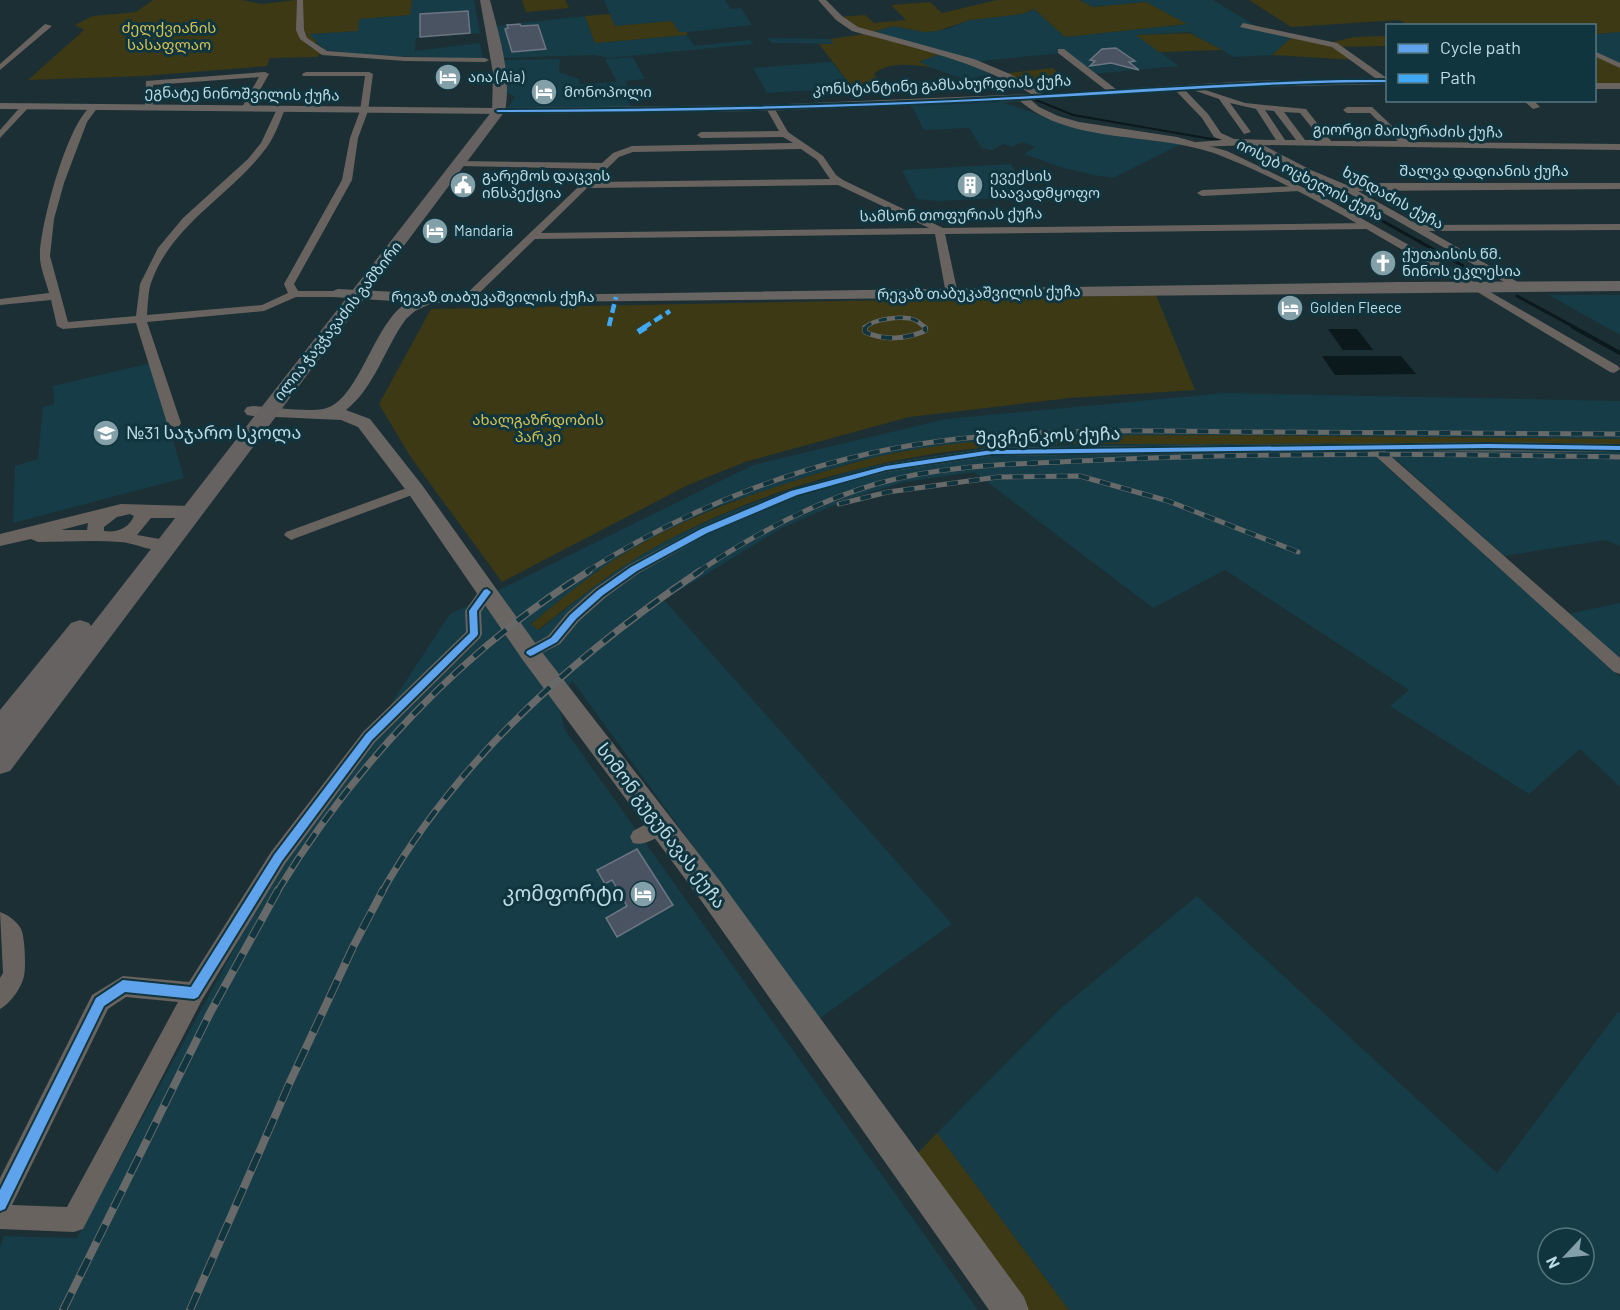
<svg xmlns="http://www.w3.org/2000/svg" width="1620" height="1310" font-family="Barlow,'Noto Sans Georgian',sans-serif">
<rect width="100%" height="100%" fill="#1c2f34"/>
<!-- built -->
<path fill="#153c47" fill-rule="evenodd" d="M412,0h62l6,33 -64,5 -1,13 65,-8 3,16 -114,-4 -44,-5 -17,-16 50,-3v-12l51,-4z
M604,0h121l6,9 10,-1 11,17 -73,8 -7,-12 -57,5z
M1079,0h134l46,28 34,8 -21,19 -38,2 -45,-25 -52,3 42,31 -88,8 -28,-21 -92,9 26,10 -31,8 -48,-17 20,-9 -73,-20 28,-8 31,6 24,-3 22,-9 52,-6 12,-5 31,28 121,-13 -40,-22 -53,5z
M585,16l10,27 92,-8 7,11 56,-6 4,4 -146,14 -13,-3 -93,3 -7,-32z
M1620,32v34l-25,-11v-21z
M767,38l63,1 4,5 -62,-1z
M633,57l12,22 -19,2 4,27h-122l7,-11 -11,-6 -3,-31 59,-1 -1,13 20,7v5l38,-2 -12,-23z
M832,62l21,26 -86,5 -14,-25z
M1002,102l81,28 98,14 -68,34 -19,-3 -34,-8 -36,-13 11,-7 -13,-5 -10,5 -9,-3 -11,6 -10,-2 -13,-20 -45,2 -12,-24z
M1011,164l20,33 -94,4 -20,-2 -15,-29z
M1549,295h71v40z
M151,363l33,115 -171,45 2,-57 23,-7 5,-52 11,-3 -1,-18z
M1225,393l395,8v38l-411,-4 -161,2 -69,5 -73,9 -55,12 -71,23 -58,19 -56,26 -41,22 -94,70 8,7 58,-46 43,-29 33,-18 56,-25 65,-24 73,-21 54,-9 71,-11 85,-2 296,-3 247,3v101l-14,-6 -102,16 -107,-96h-18l241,217v110l-40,-38 -51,45 -139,-88 19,-16 -184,-120 -72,38 -179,-136 -69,10 -57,17 -68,30 -116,71 288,324 -133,95 -247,-339 -13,27 6,23 413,580h-978v-63l4,-11 73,2 180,-331 193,-293 303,-149 193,-46z
M1620,603v57l-53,-46z
M1197,896l300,277 121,-161 2,1v297h-551l-132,-177 123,-124zM1548,1238h36v36h-36z"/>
<!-- green -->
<path fill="#3d3914" d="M153,0h89l20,4 34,-4h116l-2,15 -51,4 -1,12 -49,3 8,8 -10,3 13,8 -3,4 -47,1 -3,8 -125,10 -114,4 56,-50 -9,-5 18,-9 43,-4z
M522,0h43l4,8 -43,4z
M997,0h82l14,7 53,-5 41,22 -122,13 -31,-28 -12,5 -52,6 -33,11 -13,1 -31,-6 -27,8 74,20 -21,8 12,5c-18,-2 -43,-6 -57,7l8,11 -6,3h-23l-34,-44h14l-3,-5 34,-5 -27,-17 28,-2 9,8 32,-3 -15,-15 39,-3 12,11z
M1249,0h371v32l-25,2 -1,-8h-183l-12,-6 -108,7z
M610,14l5,12 57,-5 7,11h8v3l-92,8 -10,-27z
M1190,33l32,17 -63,2 -23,-17z
M1293,36l36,7 25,-6 33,-1v10l-48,1 17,13 -84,-5z
M1595,55l25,11v20h-25z
M1053,68l13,12 -46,4 -20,-10z
M1156,295l39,95 -125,8 -161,19 -164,45 -57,23 -186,97 -92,-126 -31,-52 52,-95z
M1209,435l411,4v6c-136,-1 -271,-2 -407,-1 -73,1 -148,-2 -221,3 -115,9 -249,48 -349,107 -37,22 -71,49 -105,76l-7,-6c30,-25 61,-51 94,-71 55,-33 115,-55 175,-74 35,-11 70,-22 106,-28 99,-18 202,-15 303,-16z
M937,1133l132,177h-41l-113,-154z"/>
<!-- water -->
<path fill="#0b181c" d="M1328,329h29l16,21h-30z
M1322,356h79l15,18 -81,1z"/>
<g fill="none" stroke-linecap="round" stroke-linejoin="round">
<!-- stream-far2 -->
<path stroke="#0b181c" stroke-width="2" d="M1036,100l37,15 150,26"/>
<!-- stream-far1 -->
<path stroke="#0b181c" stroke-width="3" d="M1234,144l21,8 56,29 179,100
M1517,296l59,32"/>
<!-- stream -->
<path stroke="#0b181c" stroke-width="4" d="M1573,327l47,26"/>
</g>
<!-- building -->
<path fill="#4a5362" stroke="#6c7581" stroke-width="1.5" d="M468,11l2,22 -50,4v-23z
M520,24l1,2 17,-1 8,24 -34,3 -7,-23 3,-1 -1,-3z
M1116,48l19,13 -6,1 10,8 -28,-7 -21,3 5,-5 -5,-1 12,-11z
M637,849l36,56 -56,32 -11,-19 21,-12 -15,-26 -7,4 -8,-14z"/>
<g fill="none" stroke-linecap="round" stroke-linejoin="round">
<!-- minor -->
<path fill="#696360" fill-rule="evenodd" d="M297,0h6l1,30 3,8 20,13 78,6 80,1 4,2 -4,2 -80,-1 -83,-6 -22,-16 -4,-9z
M1243,23l94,20 51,36v4h-6l-50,-36 -92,-20z
M45,24l7,2 -52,44v-6z
M1058,49h6l53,41v4h-6l-53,-41z
M1594,51l26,12v5l-26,-12z
M265,72l4,2 -21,37 -7,-2 18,-32 -106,8v22l-4,3 -4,-3 1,-26z
M306,72h63l4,2 -5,37 -10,27 -6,42 -58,104 4,7h40l6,3 -6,3h-42l-32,14 -117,11 34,101 -2,3 -5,1 -7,-4 -31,-100 -73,6 -6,-3 -6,-26 -51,5v-6l49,-6c-3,-12 -10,-27 -9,-40 1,-29 28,-135 54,-149l4,3 -11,15 -23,61 -10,36 -4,37 18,66 68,-6 4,-32 18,-36 25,-30 65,-59 13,-16 16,-34 4,-3 4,3c-5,12 -10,27 -18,38 -35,48 -95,76 -116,136 -3,9 -3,22 -4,32l115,-10 26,-12 -4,-9 58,-104 8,-42 10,-27 5,-35h-62l-1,-2z
M1193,86l52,17 61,6 25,32h67l-28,-28h-23l-4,-3 4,-3h25l37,35 211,2v6l-357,-5 48,25 38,16 24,-3h247v6l-262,2 61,34 201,-1v6l-191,1 94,54 -2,2h-8l-168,-96 -40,-17 -50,-26 -1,-3 -60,2v-4l3,-1 25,-2 -8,-3 -12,-19 -26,-27v-4h6l26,27 13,19 13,6 42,1 -20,-31 -26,-6 21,29 -7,2 -25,-35 -26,-9zM1265,110l9,1 22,29h-11zM1284,112l16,1 22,27h-17z
M1523,100h10l7,7 -7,2z
M23,104l7,2 -30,32v-8z
M767,106h6l15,26 35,24 13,19 7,5 100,48 425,-5 5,3 -5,3 -423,5 13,60 -6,3 -6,-3 -11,-60 -400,5 -63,61 -4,1 -6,-3 135,-129 -139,-3 -5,-3 2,-2 147,2 11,-10 19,-7 161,-3 -10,-6 -82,1 -4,-3 4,-3 78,-1 -13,-23zM801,149l16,11 13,19 -237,3 26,-25 14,-5zM838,185l91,43 -388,5 46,-45z
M1297,186l5,3 -2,2 -98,5 -5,-3 5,-3z
M1473,282l145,84 2,3 -6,4 -4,-1 -141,-85v-4z
M1487,442l133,2v8l-235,-1 235,207v16l-6,-2 -244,-221 -378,5 -105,16 -88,24 -90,38 -70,39 -33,24 -27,24 -19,23 -30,15 -6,-2 -2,-4 2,-4 24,-13 19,-23 27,-24 35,-24 70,-37 90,-38 97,-26 106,-16z
M415,485l7,4 -2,3 -124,46 -5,2 -7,-5 2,-3z
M487,587l6,1 2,4 -14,20 1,22 -2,4 -105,104 -90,122 -83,136 -119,229 -9,3 -74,-3v-51l92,-183 31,-19 66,6 82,-130 92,-120 103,-100 -1,-21 16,-23zM126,997l52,5 -111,205 -55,-2 96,-196z
M661,816l7,2 3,6c-6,11 -26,23 -38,19l-3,-6 3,-6z
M0,912c8,3 17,9 21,17 4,7 5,39 3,47 -2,11 -14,28 -24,33v-31l3,-5z"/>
<!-- tertiary -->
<path fill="#696360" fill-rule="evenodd" d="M818,0h8l16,16 16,11 116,32 36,15 33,20 207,-13 138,-3v6l-138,3 -219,13 8,7 19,9 21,6 98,15 50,14 100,48 153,86 -2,3h-10c-81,-46 -162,-99 -249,-133 -62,-24 -147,-9 -199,-54l-261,10 -261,3 -5,-3 5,-3 261,-3 272,-11c-55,-33 -117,-46 -179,-63l-16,-11z
M1594,83h26v6h-26z
M121,504l69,2 6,2 2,4 -2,4 -6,2h-39l-14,17 34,6 3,4 -3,4c-19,5 -33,-6 -51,-7 -27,-2 -55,0 -82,0l-7,-3 -31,7v-12zM130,514l4,2c-5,12 -17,17 -30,15v-4l13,-10zM88,523l-1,7h-26z"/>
<!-- secondary -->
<path fill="#696562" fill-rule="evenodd" d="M0,103l498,5 6,3 -6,3 -498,-5z
M1620,281v10l-1188,12 -17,8 -9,8c-22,30 -31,68 -60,91l24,9 52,66 116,162 182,234 304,416 5,13h-40l-289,-411 -178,-240 -114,-166 -50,-66 -17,-7 -88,-4 -6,-1 -3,-4 3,-4 6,-1c19,1 52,6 70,3 36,-6 50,-87 85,-107l-75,-5 -3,-3 3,-3 5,-2 99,5 101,1 861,-13z"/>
<!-- primary -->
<path fill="#666261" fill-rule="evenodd" d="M480,0h10c9,35 22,75 15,111l-495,660 -10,3v-64l71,-87 9,-3 9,3 2,3 401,-515 1,-38z"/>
<defs>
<path id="rail-far3" d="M865,328c7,-9 38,-13 50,-8 4,2 8,6 11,8"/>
<path id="rail-far2" d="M865,327v5c19,9 41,7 60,-1v-4
M839,504l49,-12 110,-15 82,-1 88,25 130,51
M586,572c105,-66 224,-113 347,-130 107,-15 217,-11 325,-10 120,1 241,1 362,2
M698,572c55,-37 114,-69 178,-88 73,-21 151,-20 226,-24 173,-8 345,-6 518,-3"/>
<path id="rail-far1" d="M277,892c78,-128 184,-241 312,-321
M382,892c75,-133 193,-237 318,-321"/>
<path id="rail" d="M63,1310l147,-297 68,-123
M190,1310l100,-228 63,-135 30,-57"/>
</defs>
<!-- rail-far3 casing -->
<use href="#rail-far3" stroke="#686969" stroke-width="4.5"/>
<!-- rail-far2 casing -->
<use href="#rail-far2" stroke="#686969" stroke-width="5"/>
<!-- rail-far1 casing -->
<use href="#rail-far1" stroke="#686969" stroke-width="7"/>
<!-- rail casing -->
<use href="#rail" stroke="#686969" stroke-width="8"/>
<!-- rail-far3 -->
<use href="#rail-far3" stroke="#11353f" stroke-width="3" stroke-dasharray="8" stroke-linecap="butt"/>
<!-- rail-far2 -->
<use href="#rail-far2" stroke="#11353f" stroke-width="4" stroke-dasharray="11" stroke-linecap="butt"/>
<!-- rail-far1 -->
<use href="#rail-far1" stroke="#11353f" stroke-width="4.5" stroke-dasharray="14" stroke-linecap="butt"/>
<!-- rail -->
<use href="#rail" stroke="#11353f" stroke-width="6" stroke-dasharray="19" stroke-linecap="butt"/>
<!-- quiet-far1 -->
<path stroke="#3fa9f5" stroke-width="4.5" stroke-dasharray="9 4.5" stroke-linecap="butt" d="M609,326l7,-29
M643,328l27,-17"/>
<!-- quiet -->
<path stroke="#3fa9f5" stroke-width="6" stroke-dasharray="12 6" stroke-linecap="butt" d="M638,332l8,-5"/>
<defs>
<path id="cycleway" d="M1342,80h46v2c-123,0 -245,11 -368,17 -174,9 -348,13 -522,13l-2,-1 2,-1c153,-1 306,-3 458,-10 129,-6 257,-17 386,-20z
M1487,444l133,2v4l-133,-2 -495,6 -106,16 -89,25 -90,38 -70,38 -34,24 -27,24 -19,23 -24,13 -3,1 -4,-3 1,-2 24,-13 19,-23 27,-24 34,-24 70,-38 90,-38 95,-25 106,-16z
M487,589l4,3 -14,19 1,23 -1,2 -105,104 -90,121 -84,136 -4,2 -69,-7 -21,14 -99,203 -5,2v-21l96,-192 27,-18 68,7 83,-132 92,-121 104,-101 -1,-22 15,-21z"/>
</defs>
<!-- cycleway casing -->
<use href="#cycleway" stroke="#11353f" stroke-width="4"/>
<!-- cycleway -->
<use href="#cycleway" fill="#60a3ed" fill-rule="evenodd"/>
</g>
<!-- icons -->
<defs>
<symbol id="hotel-disc" viewBox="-11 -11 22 22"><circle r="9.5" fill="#839fa8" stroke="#11353f"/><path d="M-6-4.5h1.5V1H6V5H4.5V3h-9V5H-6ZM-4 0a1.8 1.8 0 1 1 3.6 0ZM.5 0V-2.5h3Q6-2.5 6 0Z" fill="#fff"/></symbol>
<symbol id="civic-disc" viewBox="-11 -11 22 22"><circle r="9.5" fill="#839fa8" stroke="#11353f"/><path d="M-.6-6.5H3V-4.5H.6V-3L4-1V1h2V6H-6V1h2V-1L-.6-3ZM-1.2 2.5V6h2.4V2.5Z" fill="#fff"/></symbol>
<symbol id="building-disc" viewBox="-11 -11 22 22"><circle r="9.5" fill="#839fa8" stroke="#11353f"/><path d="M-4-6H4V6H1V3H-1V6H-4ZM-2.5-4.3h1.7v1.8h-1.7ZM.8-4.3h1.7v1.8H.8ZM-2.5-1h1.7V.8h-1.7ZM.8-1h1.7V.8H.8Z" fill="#fff"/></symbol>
<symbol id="church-disc" viewBox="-11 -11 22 22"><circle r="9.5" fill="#839fa8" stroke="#11353f"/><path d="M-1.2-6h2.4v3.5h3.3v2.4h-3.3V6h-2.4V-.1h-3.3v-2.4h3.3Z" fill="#fff"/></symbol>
<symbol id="school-disc" viewBox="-11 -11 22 22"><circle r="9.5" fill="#839fa8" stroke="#11353f"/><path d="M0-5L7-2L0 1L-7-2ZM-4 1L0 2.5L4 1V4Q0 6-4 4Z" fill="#fff"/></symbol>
</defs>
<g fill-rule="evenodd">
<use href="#hotel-disc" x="433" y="62" width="30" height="30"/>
<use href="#hotel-disc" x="529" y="77" width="30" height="30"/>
<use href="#civic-disc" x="448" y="170" width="30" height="30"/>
<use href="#building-disc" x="955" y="170" width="30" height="30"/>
<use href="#hotel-disc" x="420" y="216" width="30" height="30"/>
<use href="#church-disc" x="1368" y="248" width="30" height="30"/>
<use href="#hotel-disc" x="1275" y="293" width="30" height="30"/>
<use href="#school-disc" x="91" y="418" width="30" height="30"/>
<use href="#hotel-disc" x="628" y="879" width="30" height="30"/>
</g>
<g text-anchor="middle" stroke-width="6" stroke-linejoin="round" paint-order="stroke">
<!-- far-park labels -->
<g font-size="15" fill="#d4c252" stroke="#11353f">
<text x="169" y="33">ძელქვიანის<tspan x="169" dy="17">სასაფლაო</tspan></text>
<text x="538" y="425">ახალგაზრდობის<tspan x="538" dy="17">პარკი</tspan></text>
</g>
<!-- far-poi labels -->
<g font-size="15" fill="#bbdbe6" stroke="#11353f" text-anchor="start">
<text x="468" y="82">აია (Aia)</text>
<text x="564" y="97">მონოპოლი</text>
<text x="482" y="181">გარემოს დაცვის<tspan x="482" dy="17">ინსპექცია</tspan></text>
<text x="990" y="181">ევექსის<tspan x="990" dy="17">საავადმყოფო</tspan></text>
<text x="454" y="236">Mandaria</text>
<text x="1402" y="259">ქუთაისის წმ.<tspan x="1402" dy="17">ნინოს ეკლესია</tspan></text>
<text x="1310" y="313">Golden Fleece</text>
</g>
<!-- far-street labels -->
<g font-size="15" fill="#bbdbe6" stroke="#11353f">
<text transform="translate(942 85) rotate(-2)" y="5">კონსტანტინე გამსახურდიას ქუჩა</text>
<text transform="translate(242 94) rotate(1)" y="5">ეგნატე ნინოშვილის ქუჩა</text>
<text transform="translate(1408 131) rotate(1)" y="5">გიორგი მაისურაძის ქუჩა</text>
<text x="1484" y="176">შალვა დადიანის ქუჩა</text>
<text transform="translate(1310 180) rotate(27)" y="5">იოსებ ოცხელის ქუჩა</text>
<text transform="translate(1393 198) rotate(29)" y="5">ხუნდაძის ქუჩა</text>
<text transform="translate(951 215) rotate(-1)" y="5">სამსონ თოფურიას ქუჩა</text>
<text transform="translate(979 293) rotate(-1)" y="5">რევაზ თაბუკაშვილის ქუჩა</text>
<text x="493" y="302">რევაზ თაბუკაშვილის ქუჩა</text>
<text transform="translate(338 321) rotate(-52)" y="5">ილია ჭავჭავაძის გამზირი</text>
</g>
<!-- poi labels -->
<g font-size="18" fill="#bbdbe6" stroke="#11353f" text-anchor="start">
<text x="126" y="439">№31 საჯარო სკოლა</text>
</g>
<!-- street labels -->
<g font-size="18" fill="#bbdbe6" stroke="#11353f">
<text transform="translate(1048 436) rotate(-2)" y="6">შევჩენკოს ქუჩა</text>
<text transform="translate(661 826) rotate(53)" y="6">სიმონ გუგუნავას ქუჩა</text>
</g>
<!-- near-poi labels -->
<g font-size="21" fill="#bbdbe6" stroke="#11353f" text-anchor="end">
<text x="624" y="901">კომფორტი</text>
</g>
</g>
<!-- legend -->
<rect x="1386" y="24" width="210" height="78" fill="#11353f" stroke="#557782" stroke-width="1.5"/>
<rect x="1398" y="44" width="30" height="9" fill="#60a3ed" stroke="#557782" stroke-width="1.5"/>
<text x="1440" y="54" font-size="18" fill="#bbdbe6">Cycle path</text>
<rect x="1398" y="74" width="30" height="9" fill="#3fa9f5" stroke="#557782" stroke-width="1.5"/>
<text x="1440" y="84" font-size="18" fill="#bbdbe6">Path</text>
<!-- north arrow -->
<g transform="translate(1566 1256) rotate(244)"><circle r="28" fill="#11353f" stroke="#557782" stroke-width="1.5"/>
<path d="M0-4.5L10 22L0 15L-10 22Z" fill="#839fa8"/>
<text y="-9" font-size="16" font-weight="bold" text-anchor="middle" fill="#bbdbe6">N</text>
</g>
</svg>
